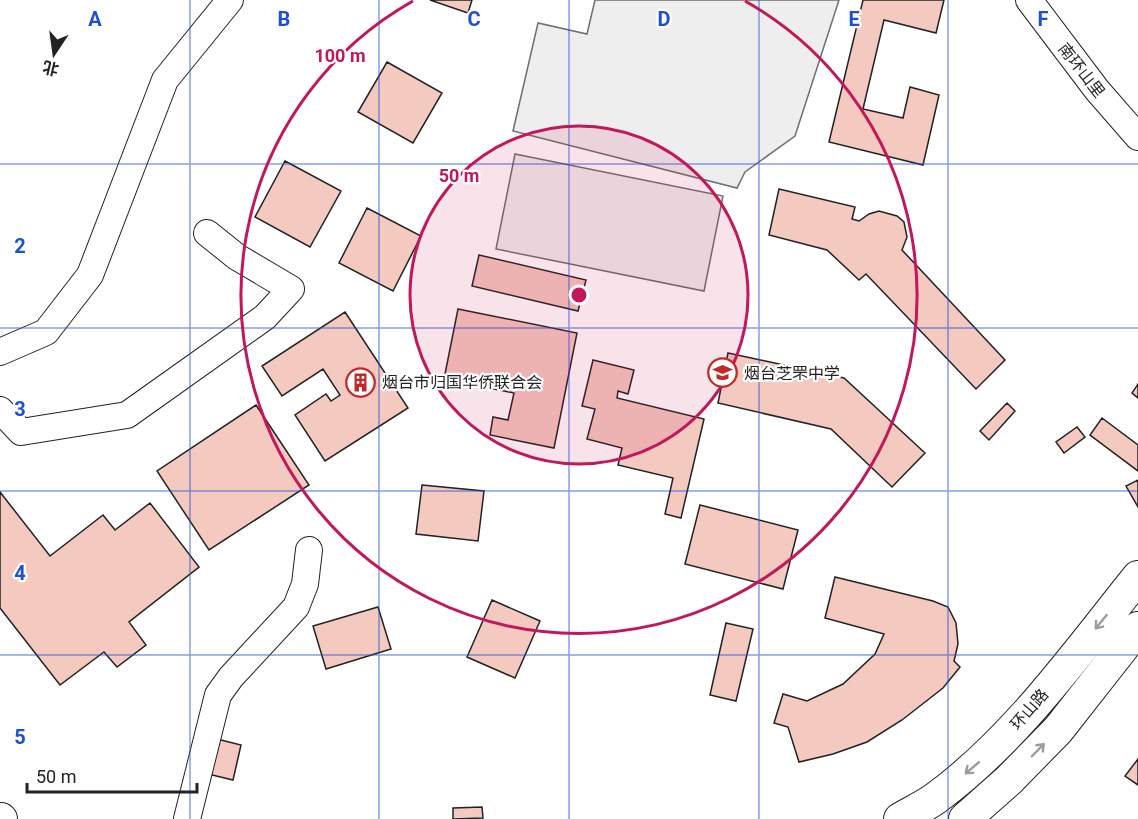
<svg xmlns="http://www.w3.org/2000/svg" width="1138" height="819" font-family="Roboto,'Noto Sans SC',sans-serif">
<rect width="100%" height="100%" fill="#fff"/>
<!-- green -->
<path fill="#eee" stroke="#6f6f6f" stroke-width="1.5" d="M595,0h244l-44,136 -50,36 -8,16 -224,-57 25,-108 49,11z
M515,154l208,42 -19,95 -208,-42z"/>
<!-- building -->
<path fill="#f3c9c0" stroke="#222" stroke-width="1.5" d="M430,0h42l-4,13z
M863,0h81l-8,33 -52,-13 -21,89 40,9 7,-31 29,8 -16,70 -94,-23z
M387,62l55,31 -29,50 -55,-31z
M285,161l56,30 -31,56 -55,-30z
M779,189l76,18 -3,12 7,2 10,-7 10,-3 18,5 7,6 3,15 -5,13 103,110 -29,29 -110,-115 -7,6 -32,-30 -58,-15z
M367,208l54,28 -28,55 -54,-28z
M479,255l107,25 -8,31 -106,-25z
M458,309l119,24 -23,115 -64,-13 3,-18 15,3 6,-27 -70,-14z
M345,312l63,96 -83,53 -30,-46 31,-21 5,7 9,-6 -17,-26 -41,27 -20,-30z
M728,353l116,25 81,75 -33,34 -61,-58 -113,-26z
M593,360l41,10 -6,24 -10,-3 -1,7 87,21 -23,99 -16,-4 8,-36 -55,-13 4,-17 -35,-9 8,-30 -13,-3z
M1138,384v14l-6,-5z
M1007,403l8,8 -26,29 -9,-9z
M256,405l53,80 -100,65 -52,-79z
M1102,418l36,27v26l-48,-36z
M1077,427l8,10 -21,16 -8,-11z
M1138,480v27l-12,-21z
M422,485l62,6 -6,50 -62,-7z
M0,492l50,64 53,-41 12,15 35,-27 49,64 -70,55 17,23 -29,22 -13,-15 -44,33 -60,-77z
M700,505l98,25 -15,59 -98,-25z
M835,577l98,24 15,6 8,16 2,21 -4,17 6,6 -17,21 -41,32 -35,22 -34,12 -34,8 -11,-35 -14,-4 9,-29 24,7 36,-17 32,-30 9,-20 -59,-16z
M492,600l48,21 -25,57 -48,-21z
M378,607l13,42 -65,20 -13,-43z
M726,623l27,6 -17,72 -26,-6z
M217,739l24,6 -8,35 -25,-6z
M1138,759v26l-13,-9z
M482,807l1,11 -30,1v-11z"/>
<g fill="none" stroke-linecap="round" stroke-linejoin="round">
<defs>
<path id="minor" d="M1029,0l68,90 41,47
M0,352l46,-20 44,-57 75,-195 65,-80
M0,410l21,22 106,-17 138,-98 26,-28 -54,-32 -30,-24
M187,819l31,-124 13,-18 65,-70 9,-23 4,-34"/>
<path id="major" d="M0,819h1
M900,819c12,-7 25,-13 36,-21 80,-59 140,-144 202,-221
M965,819l44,-39 49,-50 80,-102"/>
</defs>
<!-- minor casing -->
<use href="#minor" stroke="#222" stroke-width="28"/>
<!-- major casing -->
<use href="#major" stroke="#222" stroke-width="34"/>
<!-- minor -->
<use href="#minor" stroke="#fff" stroke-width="26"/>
<!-- major -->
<use href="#major" stroke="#fff" stroke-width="32"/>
</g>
<!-- one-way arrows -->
<defs><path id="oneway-shaft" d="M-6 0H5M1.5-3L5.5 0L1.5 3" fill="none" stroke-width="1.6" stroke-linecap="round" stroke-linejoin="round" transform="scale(1.5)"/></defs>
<g stroke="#9c9c9c">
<use href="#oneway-shaft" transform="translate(1101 622) rotate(129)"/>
<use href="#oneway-shaft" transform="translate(1038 750) rotate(-46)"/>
<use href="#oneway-shaft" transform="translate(972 768) rotate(140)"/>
</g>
<!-- grid -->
<path fill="none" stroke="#1d4ed8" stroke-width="1.5" stroke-opacity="0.55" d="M190,0v819M379,0v819M569,0v819M759,0v819M948,0v819M0,164h1138M0,328h1138M0,491h1138M0,655h1138"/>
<!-- distance rings -->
<circle cx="579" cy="295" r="169" fill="#c2185b" fill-opacity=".12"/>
<g fill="none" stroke="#c2185b" stroke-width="3">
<circle cx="579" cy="295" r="169"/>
<path d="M745 1A338 338 0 1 1 413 1"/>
</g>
<!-- icons -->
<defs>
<symbol id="school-ring" viewBox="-11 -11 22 22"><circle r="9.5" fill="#fff" stroke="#c62828" stroke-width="1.5"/><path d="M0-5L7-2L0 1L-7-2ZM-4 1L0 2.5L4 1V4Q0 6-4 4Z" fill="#c62828"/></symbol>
<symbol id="building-ring" viewBox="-11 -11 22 22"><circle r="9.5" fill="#fff" stroke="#c62828" stroke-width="1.5"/><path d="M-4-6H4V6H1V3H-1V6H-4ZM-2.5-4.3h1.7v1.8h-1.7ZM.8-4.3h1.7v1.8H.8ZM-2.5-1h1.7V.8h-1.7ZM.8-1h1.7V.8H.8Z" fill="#c62828"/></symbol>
</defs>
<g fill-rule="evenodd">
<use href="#school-ring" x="706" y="356" width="33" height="33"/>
<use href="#building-ring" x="344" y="366" width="33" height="33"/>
</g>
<g text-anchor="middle" stroke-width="4.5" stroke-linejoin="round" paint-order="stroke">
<!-- street labels -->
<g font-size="16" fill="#222" stroke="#fff">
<text transform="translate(1082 70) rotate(52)" y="6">南环山里</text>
<text transform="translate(1029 709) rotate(-49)" y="6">环山路</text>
</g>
<!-- poi labels -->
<g font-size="16" fill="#222" stroke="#fff" text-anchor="start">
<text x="744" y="379">烟台芝罘中学</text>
<text x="382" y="388">烟台市归国华侨联合会</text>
</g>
</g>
<g font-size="20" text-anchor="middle" font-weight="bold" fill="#1d4ed8" stroke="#fff" stroke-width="4.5" stroke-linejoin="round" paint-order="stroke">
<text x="95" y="26">A</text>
<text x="284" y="26">B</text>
<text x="474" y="26">C</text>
<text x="664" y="26">D</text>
<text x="854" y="26">E</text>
<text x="1043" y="26">F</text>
<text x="20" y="253">2</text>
<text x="20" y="416">3</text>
<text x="20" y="580">4</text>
<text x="20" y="744">5</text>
</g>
<circle cx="579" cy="295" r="9" fill="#c2185b" stroke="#fff" stroke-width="3"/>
<g font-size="18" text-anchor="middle" font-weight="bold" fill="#c2185b" stroke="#fff" stroke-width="4.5" stroke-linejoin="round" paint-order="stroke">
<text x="340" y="62">100 m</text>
<text x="459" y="182">50 m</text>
</g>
<!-- north arrow -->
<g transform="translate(54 54) rotate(193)" stroke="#ffffff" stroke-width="4.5" paint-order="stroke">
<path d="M0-4.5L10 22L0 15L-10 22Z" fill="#222222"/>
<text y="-9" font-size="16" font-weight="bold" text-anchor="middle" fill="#222222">北</text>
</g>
<!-- scale -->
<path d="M27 783v9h170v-9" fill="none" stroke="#222222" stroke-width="3"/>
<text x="36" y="783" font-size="18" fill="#222222" stroke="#ffffff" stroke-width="4.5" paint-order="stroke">50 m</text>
</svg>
